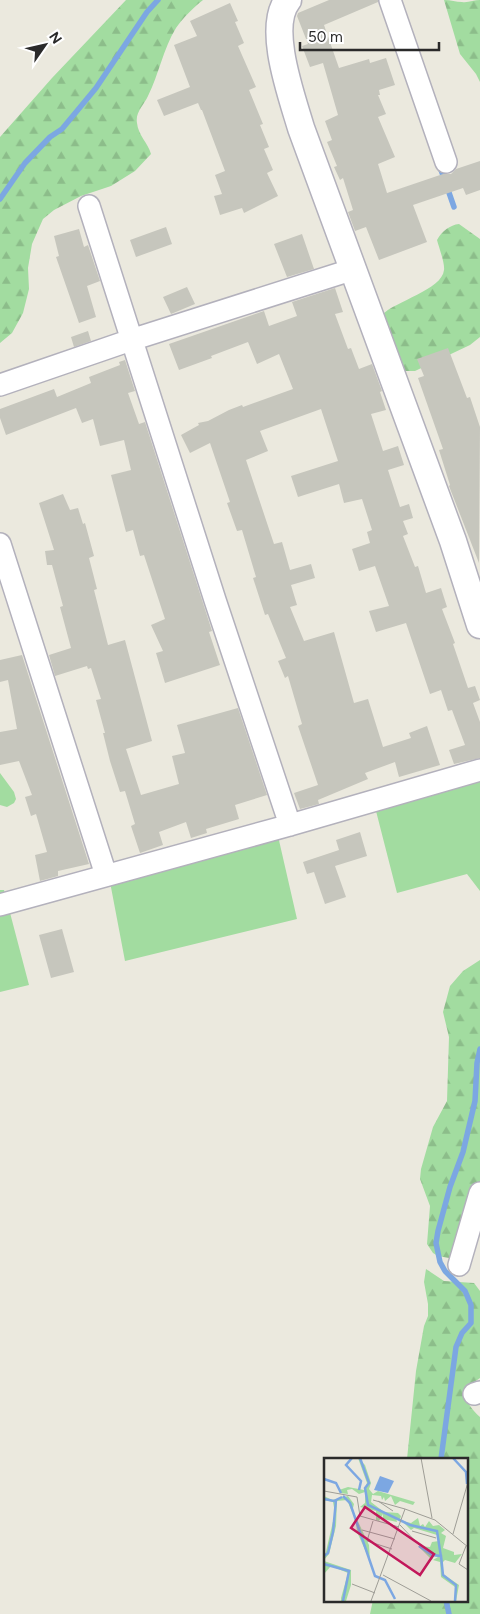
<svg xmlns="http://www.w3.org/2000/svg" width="480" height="1614" font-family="Figtree,sans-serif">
<defs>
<pattern id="forest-firs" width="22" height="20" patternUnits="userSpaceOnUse" patternTransform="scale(1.25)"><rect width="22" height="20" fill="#a2dca0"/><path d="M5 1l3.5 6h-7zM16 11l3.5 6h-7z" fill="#8cbd8a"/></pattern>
</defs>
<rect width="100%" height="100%" fill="#ebe9de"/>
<!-- grass -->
<path fill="#a2dca0" d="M0,773l14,19 2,7 -2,4 -7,4 -7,-2z
M480,779v112l-13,-17 -70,19 -21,-82z
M278,836l19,83 -172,42 -15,-79z
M0,890h4l25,95 -29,7z"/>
<!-- forest -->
<path fill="url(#forest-firs)" d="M126,0h77c-10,8 -20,18 -27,28 -13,21 -17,46 -28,68 -4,9 -13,16 -11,27 1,12 11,20 14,31l-16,17 -24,15 -30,10 -27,14 -11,9 -11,25 -4,24 1,21 -6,24 -11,20 -12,10v-206l52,-59z
M444,0c7,0 12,2 18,2 6,1 12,-2 18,-2v82l-4,-8 -16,-20z
M459,224l21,15v98l-10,8 -55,26h-11l-22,-56c13,-14 60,-25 62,-45 1,-7 -5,-22 -7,-30 5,-9 13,-15 22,-16z
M480,960v226l-26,68 -5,4 -11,-2 -5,-3 -6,-9 3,-38 -10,-27 1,-10 12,-42 14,-26 2,-64 -6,-25 7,-26 13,-15z
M426,1269l18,12 30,2 6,8v87l-13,9c-3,13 4,22 13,30v197h-110l3,-14h93v-141h-59l9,-88 8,-45 4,-10v-12l-4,-22z"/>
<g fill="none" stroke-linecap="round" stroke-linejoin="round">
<!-- stream -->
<path stroke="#7ca7e2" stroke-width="5.5" d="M439,164l15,43
M0,199l25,-36 25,-26 12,-8 34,-41 51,-76 11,-12
M441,1459l15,-112 6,-14 9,-10v-18l-6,-14 -20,-20 -5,-9 -4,-19 2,-12 12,-44 13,-35 12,-51 2,-38 3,-14
M446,1600l3,14"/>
</g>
<!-- building -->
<path fill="#c6c6bd" d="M329,0h49v2l-54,23 15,43 30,-9 1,4 16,-5 9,27 -16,5 1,5h-2l8,19 -8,3 17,40 -17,7 9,29 56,-19h8l5,-5 24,-8v29l-14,5 -3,-7 -50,17 14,37 -48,18 -13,-33 -11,4 -7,-19 5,-2 -10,-32 -3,2 -6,-13 3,-1 -10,-24 5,-2 -7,-19 13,-6 -15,-52 -13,4 -8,-21 6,-2 -11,-28 1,-3z
M230,3l8,18 -3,1 9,21 -6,3 18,41 -7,3 14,34 -3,1 9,22 -5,2 9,21 -6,3 11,23 -34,17 -2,-5 -22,7 -6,-19 8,-2 -7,-19 10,-4 -23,-61h-1l-3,-7 -34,13 -7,-16 33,-13 -16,-42 23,-9 -7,-15z
M166,227l6,17 -36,13 -6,-17z
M79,229l5,18 4,-2 12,36 -13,5 9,31 -17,6 -23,-66 3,-1 -5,-20z
M302,234l12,35 -27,8 -13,-33z
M187,287l8,17 -24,10 -8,-17z
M335,288l8,24 -8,2 13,35 3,-1 8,21 13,-5 10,27 -2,1 6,18 -15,4 12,37 15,-5 6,19 -16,5 12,37 9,-3 4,14 -10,3 5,13 -5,2 12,31 3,-1 8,27 15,-5 6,19 -5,2 13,34 -2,1 15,44 7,-2 5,14 -7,3 7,19v36l-26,6 -5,-14 16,-5 -13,-35 -4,1 -7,-21 -11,4 -24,-71 -30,9 -7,-21 20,-5 -14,-40 -16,5 -7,-22 18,-6 -3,-11 5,-2 -10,-31 -18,4 -5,-19 -41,13 -7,-21 47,-15 -17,-52 -61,22 8,20 -22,9 28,84 8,-2 8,28 21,-6 4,14 -24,7 6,20 -7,2 14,34 30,-9 20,71 14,-4 15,48 28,-9 -2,-5 18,-7 13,39 -41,12 -4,-15 -30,11 3,6 -50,21 1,4 -19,5 -6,-16 24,-8 -20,-59 4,-2 -14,-48 -3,2 -7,-17 8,-3 -18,-44 -3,1 -12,-37 3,-1 -14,-47 -5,1 -10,-28 3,-1 -20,-59 -20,10 -9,-18 18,-10 -1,-2 10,-2 21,-11 13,-5 1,2 50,-18 -14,-35 -22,10 -9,-22 -37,14 1,2 -33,12 -10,-26 95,-33 5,15 28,-10 -5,-14z
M88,331l3,10 -17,6 -3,-10z
M448,348l19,50 3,-1 10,30 -1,136 -30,-77 1,-1 -11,-35 4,-1 -25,-71 6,-2 -7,-17z
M125,360l10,31 -7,2 11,31 6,-2 67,209 -3,1 11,33 -55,18 -9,-30 7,-2 -12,-26 14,-6 -21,-64 -4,1 -7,-26 -7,2 -15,-57 20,-5 -7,-30 -24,6 -7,-27 -11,4 -6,-15 -70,27 -6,-17v-9l54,-20 3,8 34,-14 -2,-6 31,-12 -1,-3z
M63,494l7,16 8,-2 5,16 2,-1 9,33 -5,2 8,31 -3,1 14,55 17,-5 27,101 -26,8 15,46 38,-11 -7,-28 13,-3 -8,-28 61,-17 29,87 -32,10 4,14 -33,10 1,4 -16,5 -5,-16 -27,10 4,13 -23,8 -9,-27 4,-2 -10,-33 -5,1 -10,-31 -7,-28h2l-9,-33 5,-1 -10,-31 -3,1 -1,-3 -32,10 -6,-21 22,-7 -11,-41 3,-1 -11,-41h-5l-2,-14 9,-1 -15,-47z
M22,655l67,209 -31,7v5l-18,5 -5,-26 12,-3 -11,-38 -5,2 -6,-19 7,-2 -13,-34 -19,4v-33l17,-3 -9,-49 -8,2v-22z
M360,832l7,24 -32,10 11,31 -21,7 -11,-32 -7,2 -4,-12 36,-12 -3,-10z
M62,929l12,43 -23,6 -12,-43z"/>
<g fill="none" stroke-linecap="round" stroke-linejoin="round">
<defs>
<path id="minor" d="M390,0l56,162
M89,206l126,394 75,225
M0,385l131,-45 223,-71
M0,544l106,331
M0,905l290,-80 190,-55
M459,1265l21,-72
M474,1394l6,-2"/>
<path id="tertiary" d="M288,0c-22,27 4,97 13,128l152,413 27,84"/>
</defs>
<!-- minor casing -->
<use href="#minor" stroke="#b3b1bc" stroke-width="24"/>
<!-- tertiary casing -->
<use href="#tertiary" stroke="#b3b1bc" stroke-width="29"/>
<!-- minor -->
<use href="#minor" stroke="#fff" stroke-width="21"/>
<!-- tertiary -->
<use href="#tertiary" stroke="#fff" stroke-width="26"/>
</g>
<!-- overview -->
<g transform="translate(324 1458)">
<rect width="144" height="144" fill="#ebe9de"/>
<path d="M34,0l7,7 6,18 -2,6 4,5 5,-3 37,11 -2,3 -13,-4 -5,4 -4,-9 -6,5 -1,-4 -2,3 -1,-4 -9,-1 -1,7 13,10 14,1 3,3 -1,3 -4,-1 1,4 -14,-3v-5l-4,7 -3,-1v-9l-16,-4 5,-4v-11l-6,2 -7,-5 -5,1 1,4 -8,-1 -1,-3 9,-3 16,3 3,-7zM0,38l8,4 16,-4 6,8 -2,8 -5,-12 -10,1 -1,25 -7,28 -5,6 11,-47 -2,-11 -9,-2zM31,57l14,30 1,16 -13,-29zM94,60l2,8 3,-2 2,3 4,-6 4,5 6,-1 6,5 -4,3 5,3 -3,12 11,4v3l8,-1 -7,9 -10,-3 -2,2v12l16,11 -3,16 -1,-14 -14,-10 -1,-15 -7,-2 5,-3 -4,-1 -2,4 -14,-14 12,1 2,-5 7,-1 -2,-6 -23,-7 -3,2 -9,-9 9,2zM0,103l27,9v15l-5,16h-5v-3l7,-25 -17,-7 -7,8z" fill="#a2dca0"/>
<path d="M56,18l14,5 -6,12 -14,-3z" fill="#7ca7e2"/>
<path fill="none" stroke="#7ca7e2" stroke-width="2.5" d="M28,0l-6,7 15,16 -2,9M36,0l9,25 -4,5 3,17 42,20 27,6 4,26M129,0l13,14 1,12M0,21l12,4 5,10M19,38l7,7 25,73 10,4 10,19M0,41l10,2 8,-4M95,88l13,9 9,1 2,19 13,10 -1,16M0,98l4,-3 5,-21 3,-32M0,106l25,7 -6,30"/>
<path fill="none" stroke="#9e9d96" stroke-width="1" d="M97,0l11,60M0,33l33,6 3,19 39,11M49,42l32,9M54,43l15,10M49,63l-6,20 25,8M76,67l19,20M38,72l33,9M88,73l24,7M129,76l15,-52M142,88l-7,18 9,6M59,117l48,26M28,126l23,9M47,143l34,-92 30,11 33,27"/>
<path fill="#c2185b" fill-opacity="0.15" stroke="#c2185b" stroke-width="2.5" d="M41,49l69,47 -14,21 -69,-47z"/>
<rect width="144" height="144" fill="none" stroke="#2a2a2a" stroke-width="2.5"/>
</g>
<!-- north arrow -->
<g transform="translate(45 45) rotate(56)" stroke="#ffffff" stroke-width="4" paint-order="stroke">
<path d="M0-4L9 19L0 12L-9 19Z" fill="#2a2a2a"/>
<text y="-8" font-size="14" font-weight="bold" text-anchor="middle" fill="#2a2a2a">N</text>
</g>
<!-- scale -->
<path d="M300 42v8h139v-8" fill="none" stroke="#2a2a2a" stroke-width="2.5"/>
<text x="308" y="42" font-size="15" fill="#2a2a2a" stroke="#ffffff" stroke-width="4" paint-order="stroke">50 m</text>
</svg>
